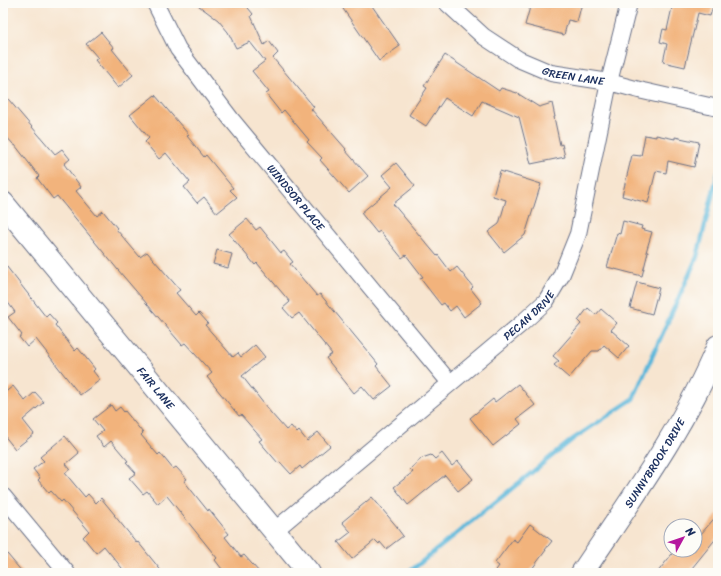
<svg xmlns="http://www.w3.org/2000/svg" width="721" height="576" font-family="Sriracha,sans-serif">
<rect width="100%" height="100%" fill="#fdfcf7"/>
<filter id="ink" filterUnits="userSpaceOnUse"><feTurbulence type="fractalNoise" baseFrequency=".025" numOctaves="2"/><feDisplacementMap in="SourceGraphic" scale="8" xChannelSelector="R" yChannelSelector="G"/><feConvolveMatrix kernelMatrix="1 2 1 2 8 2 1 2 1" color-interpolation-filters="sRGB"/></filter>
<filter id="wash" filterUnits="userSpaceOnUse"><feTurbulence type="fractalNoise" baseFrequency=".012" numOctaves="4" result="noise"/><feDisplacementMap in="SourceGraphic" scale="16" xChannelSelector="R" yChannelSelector="G"/><feGaussianBlur stdDeviation="0.9" result="paint"/><feColorMatrix in="noise" values="0 0 0 0 0 0 0 0 0 0 0 0 0 0 0 0 0 1.4 0 .05"/><feComposite in="paint" operator="in"/></filter>
<g filter="url(#wash)">
<rect width="100%" height="100%" fill="#f7e5d0"/>
<g fill="none" stroke-linecap="round" stroke-linejoin="round">
<!-- stream -->
<path stroke="#5cb7da" stroke-width="4.5" d="M408,573l165,-134 60,-40 64,-142 21,-84"/>
</g>
<g id="blocks">
<!-- building -->
<path fill="#f2b37b" d="M195,3h49l9,11 -2,2 13,29 5,-4 9,12 -5,5 41,49 -3,2 35,40 -1,1 23,26 -19,17 -29,-33 2,-2 -15,-16 2,-2 -25,-30 -3,3 -15,-19 3,-2 -17,-21 13,-10 -15,-19 -14,6 -8,-16 -10,-12z
M339,3h31l30,43 -21,15z
M534,3h48l-5,19 -9,-2 -4,15 -39,-10 5,-18 3,1z
M673,3h41l-4,13 -12,-3 -13,54 -22,-5 4,-18 -7,-2 3,-13 4,1z
M101,32l13,16 -2,1 21,26 -15,13 -23,-28 3,-2 -12,-14z
M445,55l54,36 2,-3 16,5 22,14 13,-4 3,14h-1l6,28 2,-1 3,13 -34,7 -12,-47 -37,-16 -9,15 -28,-18 -19,28 -17,-11 18,-27 -3,-2z
M3,93l52,61 7,-5 8,10 -6,5 17,23 -5,4 21,25 6,-5 14,17 -1,1 24,28 7,-5 33,38 -4,3 20,23 3,-3 9,10 -3,2 28,32 5,-4 3,4 14,-12 10,12 -23,19 29,37 15,17 5,-4 6,7 2,-2 8,10 11,-9 12,14 -28,23 -2,-3 -9,8 -11,-12 -2,1 -19,-22 3,-2 -21,-24 -2,1 -32,-39 5,-4 -27,-30 -3,2 -64,-75 -61,-74 -4,3 -16,-21 2,-2 -24,-31h-1l-11,-12z
M155,95l34,40 -2,1 17,21 2,-2 27,33 -3,2 7,7 -20,16 -13,-16 -7,6 -13,-16 6,-5 -24,-29 -7,6 -14,-17 4,-4 -19,-23z
M645,135l11,2v-2l19,4v-2l24,5 -5,25 -26,-6 -2,12 -10,-2 -8,32 -26,-7 10,-41 9,1z
M396,163l19,23 -22,18 44,52 1,-1 13,17 6,-5 16,20 -2,2 11,14 -18,14 -8,-11 -6,5 -6,-8 -3,2 -21,-27 3,-1 -17,-22 -4,3 -22,-27 -3,2 -16,-20 31,-26 -10,-12z
M500,171l41,13 -16,51 -21,17 -16,-20 11,-8 7,-24 -13,-4z
M247,219l9,11 4,-3 21,26 3,-2 9,11 -3,2 27,32 3,-2 58,70 -2,2 16,20 -18,14 -12,-14 -8,7 -28,-35 6,-4 -33,-41 -7,5 -9,-10 7,-6 -33,-39 -2,2 -26,-31z
M623,221l19,5 -1,3 11,3 -6,20h2l-6,24 -35,-9 10,-34 3,1z
M217,250l15,4 -4,14 -15,-4z
M3,262l43,55 3,-3 8,9 -2,2 20,26 3,-3 17,21 -2,2 7,9 -20,15 -44,-56 -9,8 -8,-10 3,-2 -14,-18 7,-5 -12,-16z
M637,282l22,6 -7,26 -22,-6z
M588,308l8,7 5,-6 16,14 -6,7 18,16 -10,12 -15,-13 -5,6h-7l-23,27 -15,-13 5,-4 -6,-5 28,-32 -3,-3z
M518,384l17,21 -18,14 4,5 -28,22 -23,-28 23,-19 2,3z
M13,386l12,15 10,-9 9,10 -21,18 11,14 -19,15 -12,-15v-40z
M111,405l4,6 5,-4 4,5 1,-1 18,22 -2,2 17,20 2,-2 13,16 3,-2 11,12 -3,2 24,30 1,-2 20,25 -4,3 16,20 3,-2 16,18h-35l-10,-13 2,-2 -50,-62 -9,8 -11,-13 -4,3 -14,-16 7,-5 -10,-11 2,-1 -17,-20 -7,6 -8,-11 7,-5 -10,-12z
M65,436l14,17 -13,11 4,5 -5,4 20,24 3,-3 8,9 5,-5 14,17h-1l23,28 1,-1 25,31h-37l-22,-27 -8,7 -13,-16 6,-6 -26,-31 -2,2 -10,-11 -2,2 -11,-13 2,-2 -7,-9 11,-8 -4,-4z
M442,453l10,13 6,-5 15,18 -15,12 -13,-16 -37,30 -14,-18 19,-15 -3,-3 12,-11 9,-3 4,4z
M372,497l26,31h-1l6,8 -17,13 -6,-7 -1,2 -4,-4 -23,19 -14,-17 13,-10 -9,-10z
M718,514v22l-30,37h-31l18,-23h20v-9z
M530,524l22,17 -7,9h1l-17,23h-35l5,-7 -4,-3 18,-24 4,3z
M3,549l20,24h-20z"/>
</g>
</g>
<g filter="url(#ink)">
<use href="#blocks" fill-opacity="0" stroke="#686f86" stroke-width="1"/>
<g fill="none" stroke-linecap="round" stroke-linejoin="round">
<defs>
<g id="street">
<path id="s1" d="M155,3l23,46 53,70 219,264"/>
<path id="s2" d="M447,3l36,33 35,23 33,14 58,9 34,9 75,17"/>
<path d="M3,496l64,77"/>
<path id="s3" d="M274,531l247,-207 25,-23 15,-25 17,-42 31,-152 20,-79"/>
</g>
<g id="secondary">
<path id="s4" d="M3,203l306,370"/>
<path id="s5" d="M582,573c48,-72 103,-147 136,-227"/>
</g>
</defs>
<!-- street casing -->
<use href="#street" stroke="#686f86" stroke-width="18"/>
<!-- secondary casing -->
<use href="#secondary" stroke="#686f86" stroke-width="24"/>
<!-- street -->
<use href="#street" stroke="#fff" stroke-width="16"/>
<!-- secondary -->
<use href="#secondary" stroke="#fff" stroke-width="22"/>
</g>
</g>
<g text-anchor="middle" stroke-width="3" stroke-linejoin="round" paint-order="stroke">
<!-- street labels -->
<g font-size="11" fill="#1b2f5e" stroke="#fdfcf7">
<text dy="4" stroke="none"><textPath href="#s2" startOffset="149">GREEN LANE</textPath></text>
<text dy="4" stroke="none"><textPath href="#s1" startOffset="241">WINDSOR PLACE</textPath></text>
<text dy="4" stroke="none"><textPath href="#s3" startOffset="334">PECAN DRIVE</textPath></text>
<text dy="4" stroke="none"><textPath href="#s4" startOffset="240">FAIR LANE</textPath></text>
<text dy="4" stroke="none"><textPath href="#s5" startOffset="132">SUNNYBROOK DRIVE</textPath></text>
</g>
</g>
<!-- margin -->
<rect width="721" height="576" fill="none" stroke="#fdfcf7" stroke-width="16"/>
<!-- north arrow -->
<g transform="translate(683 538) rotate(50)"><circle r="19" fill="#fdfcf7" stroke="#a3aaba"/>
<path d="M0-3L7 15L0 10L-7 15Z" fill="#b5179e"/>
<text y="-6" font-size="11" font-weight="bold" text-anchor="middle" fill="#1b2f5e">N</text>
</g>
</svg>
